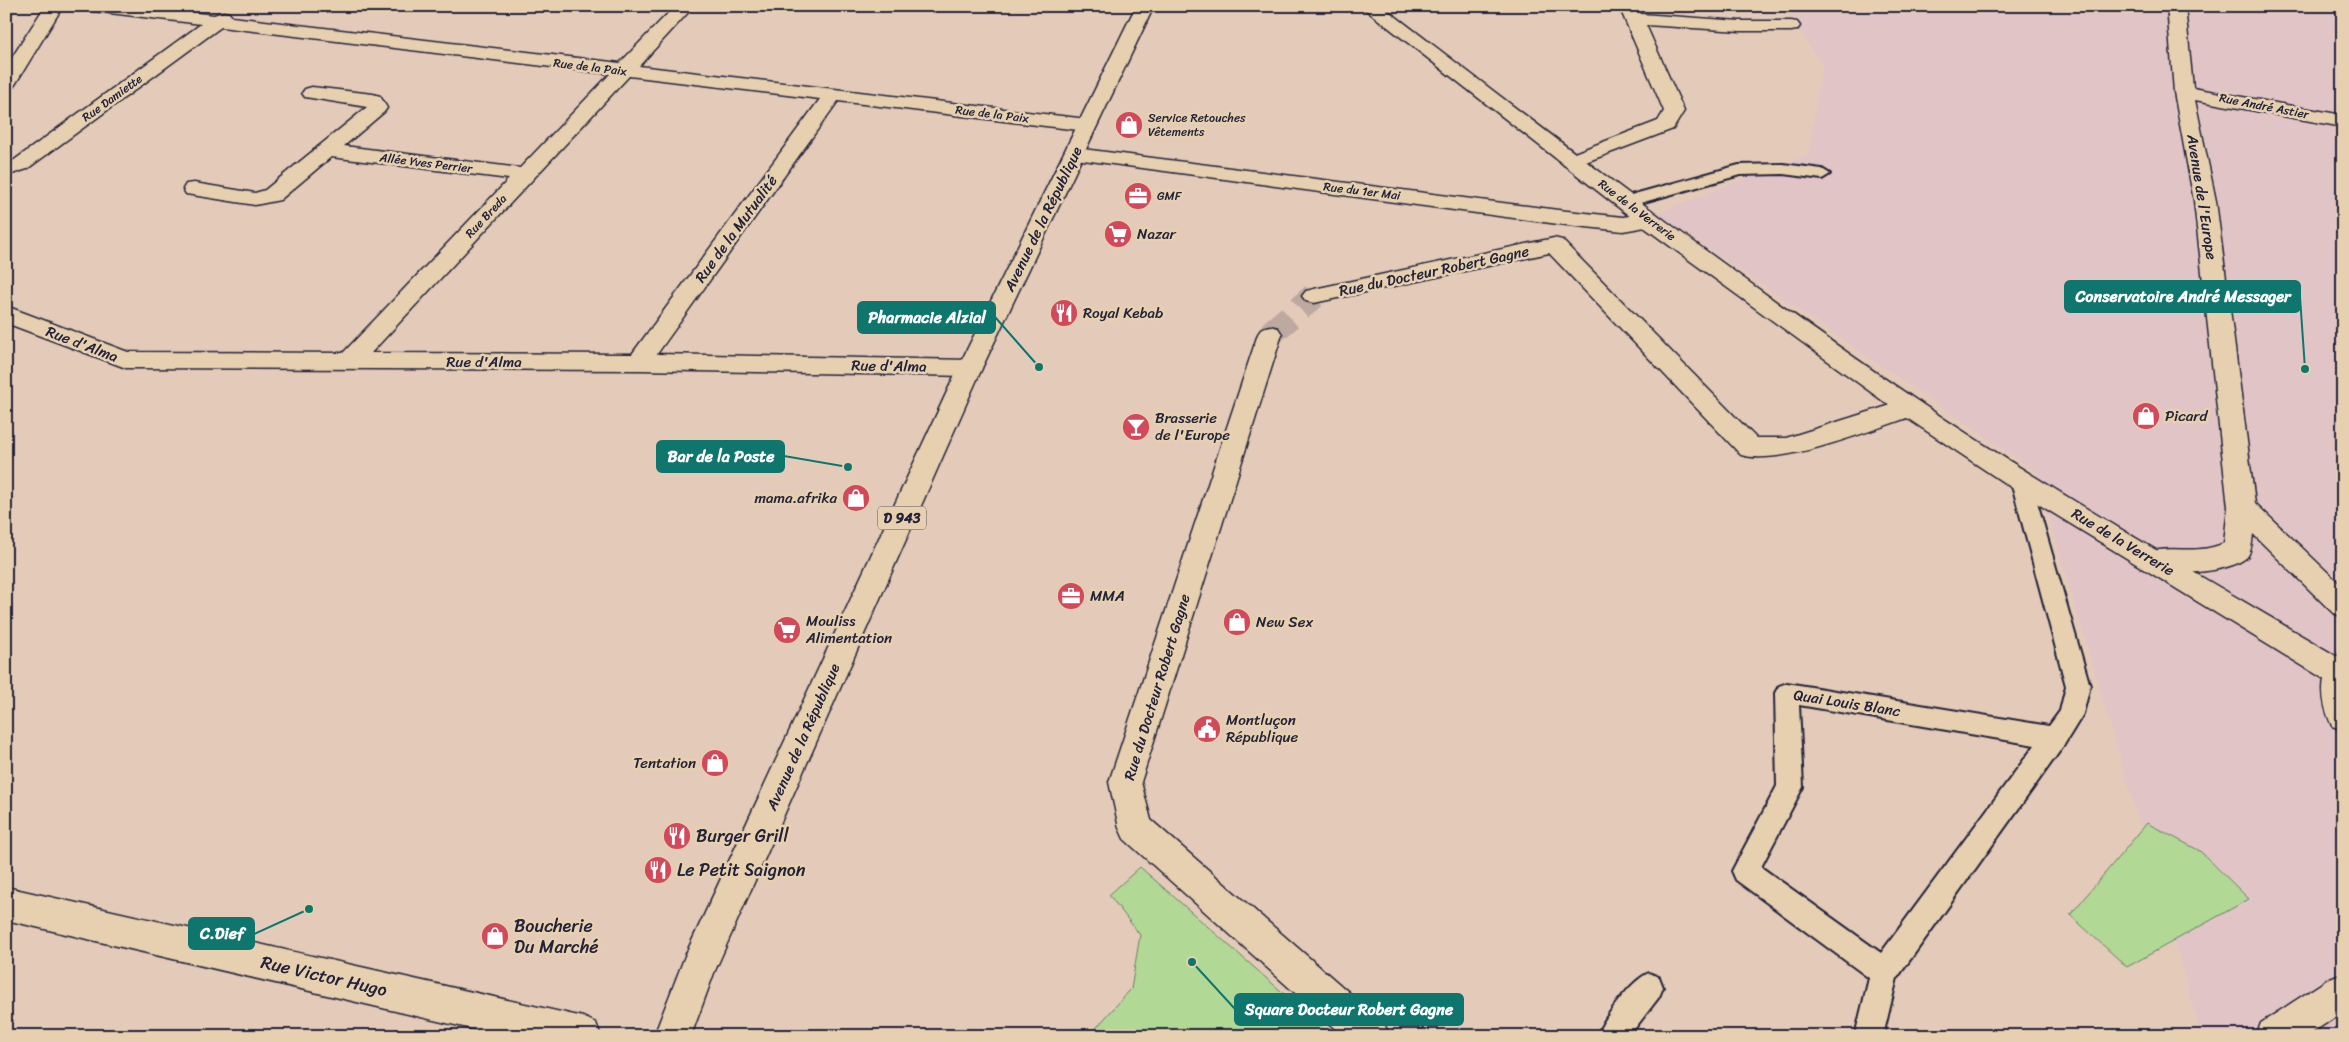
<svg xmlns="http://www.w3.org/2000/svg" width="2349" height="1042" font-family="Sriracha,sans-serif">
<rect width="100%" height="100%" fill="#e4cbb9"/>
<filter id="ink" filterUnits="userSpaceOnUse"><feTurbulence type="fractalNoise" baseFrequency=".02" numOctaves="2"/><feDisplacementMap in="SourceGraphic" scale="10" xChannelSelector="R" yChannelSelector="G"/><feConvolveMatrix kernelMatrix="1 2 1 2 8 2 1 2 1" color-interpolation-filters="sRGB"/></filter>
<g filter="url(#ink)">
<!-- built -->
<path fill="#e1c5c6" d="M1782,6h561v1030h-146v-16l-162,-549 -379,-258 152,-59 14,-89z"/>
<!-- green -->
<path fill="#b1d894" stroke="#6a7d68" d="M2147,823l53,28 49,48 -122,68 -57,-52z
M1140,867l192,169h-243l42,-47 9,-54 -31,-40z"/>
<g fill="none" stroke-linecap="round" stroke-linejoin="round">
<!-- street-tunnel -->
<path stroke="#bda9a0" stroke-width="26" stroke-dasharray="26 13" stroke-linecap="butt" d="M1270,334l44,-38"/>
<defs>
<path id="lane" d="M1783,164l39,5 8,5 -8,5 -39,-5 -43,1 -114,32 -6,-1 -2,-4 2,-4 119,-33z
M2021,473l7,3 3,5 59,205 -7,28 -19,31 -167,233 -14,58h-28l14,-58 -133,-98 -4,-9 45,-85 -2,-93 4,-7 8,-3 262,43 11,-15 6,-25 -55,-205 3,-5zM1799,705l236,40 -154,208 -120,-86 42,-80z
M1649,973l10,4 4,10 -4,10 -30,39h-32c7,-18 34,-56 52,-63z"/>
<path id="street" d="M45,6h18l-47,77 -3,4 -7,2v-22z
M84,6h56l74,9 9,-3 6,1 3,4 388,46 55,-57h19l-55,60 448,53 7,2 3,4 -3,4 -7,2 -249,-30 -181,253 313,6 9,2 3,6 -3,6 -9,2 -331,-6 -513,-2 -120,-45v-17l122,46 215,1 166,-174 -178,-22 -51,43 -25,5 -69,-11 -3,-5 3,-5 8,-1 61,10 10,-3 102,-83 -62,-10 -3,-4 3,-4 7,-2 61,7 7,2 7,12 -3,4 -40,34 176,22 90,-94 -389,-47 -194,142 -21,7v-13l7,-2 188,-137 -108,-13 -6,-1zM629,76l191,23 -188,255 -261,-1z
M1619,6h18l4,8 99,7h51l6,1 3,4 -3,4 -6,1h-51l-94,-6 38,86 -11,18 -95,36 -7,2 -7,-2 -3,-4 3,-4 94,-36 6,-10z
M2167,6h18l8,82 150,27v12l-148,-27 21,101 39,302 88,84v30l-10,-4 -80,-79c-1,7 -1,17 -6,23 -18,17 -79,19 -102,12l-4,-8 4,-8c28,-9 50,3 79,-10l4,-36 -34,-306 -20,-109z
M1075,148l483,62 65,7 26,-4 8,2 3,5 -3,5 -34,6 -65,-7 -490,-66 -3,-4 3,-4z
M1554,238l8,2 194,198h30l124,-39 9,3 4,6 -4,6c-44,14 -136,53 -178,41l-192,-202 -235,50 -8,-2 -4,-5 4,-5 8,-2z
M1270,326l8,2 4,6 -141,448 10,38 233,203 5,13h-46l-219,-197 -5,-11 -10,-46 149,-448 4,-6z
M6,887l577,130 13,6 5,13h-99l-496,-116z
M2343,973v39l-36,24h-51l5,-13 69,-45z"/>
<path id="secondary" d="M1361,6h21c177,135 353,271 537,396 135,91 277,171 417,254l7,-2v76l-11,-4c-7,-15 -11,-30 -8,-47l-312,-191 -111,-74 -260,-189z"/>
<path id="primary" d="M1136,6h18l-172,362 -268,605 -23,63h-37l31,-80 273,-588z"/>
</defs>
<!-- lane casing -->
<use href="#lane" stroke="#22223b" stroke-width="4"/>
<!-- street casing -->
<use href="#street" stroke="#22223b" stroke-width="3"/>
<!-- secondary casing -->
<use href="#secondary" stroke="#22223b" stroke-width="3"/>
<!-- primary casing -->
<use href="#primary" stroke="#22223b" stroke-width="3"/>
<!-- lane -->
<use href="#lane" fill="#e6d0af" fill-rule="evenodd"/>
<!-- street -->
<use href="#street" fill="#e6d0af" fill-rule="evenodd"/>
<!-- secondary -->
<use href="#secondary" fill="#e6d0af" fill-rule="evenodd"/>
<!-- primary -->
<use href="#primary" fill="#e6d0af" fill-rule="evenodd"/>
</g>
</g>
<!-- icons -->
<defs>
<symbol id="shop-disc" viewBox="-11 -11 22 22"><circle r="9.5" fill="#d1495b" stroke="#e6d0af"/><path d="M-5-2.5h2.3a2.7 3.5 0 0 1 5.4 0H5L5.5 6h-11ZM-1.5-2.5h3a1.5 2.3 0 0 0-3 0Z" fill="#fff"/></symbol>
<symbol id="office-disc" viewBox="-11 -11 22 22"><circle r="9.5" fill="#d1495b" stroke="#e6d0af"/><path d="M-6-3h4V-5.5h4V-3h4V5H-6ZM-1-4.5V-3h2v-1.5ZM-6 0V1H6V0Z" fill="#fff"/></symbol>
<symbol id="supermarket-disc" viewBox="-11 -11 22 22"><circle r="9.5" fill="#d1495b" stroke="#e6d0af"/><path d="M-6-5.5h2.5l.6 2H6L4.5 2H-2.5L-4.4-4H-6ZM-1.5 3.2a1.3 1.3 0 1 0 .1 0ZM3 3.2a1.3 1.3 0 1 0 .1 0Z" fill="#fff"/></symbol>
<symbol id="restaurant-disc" viewBox="-11 -11 22 22"><circle r="9.5" fill="#d1495b" stroke="#e6d0af"/><path d="M-5-6h1v4h1v-4h1v4h1v-4h1v5L-1.5 .5V6h-2V.5L-5-1ZM5-6V6H3V1.5H1.5Q1.5-4 5-6Z" fill="#fff"/></symbol>
<symbol id="bar-disc" viewBox="-11 -11 22 22"><circle r="9.5" fill="#d1495b" stroke="#e6d0af"/><path d="M-6-5H6L.8 .8V4.5H3.5V6h-7V4.5H-.8V.8Z" fill="#fff"/></symbol>
<symbol id="civic-disc" viewBox="-11 -11 22 22"><circle r="9.5" fill="#d1495b" stroke="#e6d0af"/><path d="M-.6-6.5H3V-4.5H.6V-3L4-1V1h2V6H-6V1h2V-1L-.6-3ZM-1.2 2.5V6h2.4V2.5Z" fill="#fff"/></symbol>
</defs>
<g fill-rule="evenodd">
<use href="#shop-disc" x="1113" y="109" width="32" height="32"/>
<use href="#office-disc" x="1122" y="180" width="32" height="32"/>
<use href="#supermarket-disc" x="1102" y="218" width="32" height="32"/>
<use href="#restaurant-disc" x="1048" y="297" width="32" height="32"/>
<use href="#shop-disc" x="2130" y="400" width="32" height="32"/>
<use href="#bar-disc" x="1120" y="411" width="32" height="32"/>
<use href="#shop-disc" x="840" y="482" width="32" height="32"/>
<use href="#office-disc" x="1055" y="580" width="32" height="32"/>
<use href="#shop-disc" x="1221" y="606" width="32" height="32"/>
<use href="#supermarket-disc" x="771" y="614" width="32" height="32"/>
<use href="#civic-disc" x="1191" y="713" width="32" height="32"/>
<use href="#shop-disc" x="699" y="747" width="32" height="32"/>
<use href="#restaurant-disc" x="661" y="820" width="32" height="32"/>
<use href="#restaurant-disc" x="642" y="854" width="32" height="32"/>
<use href="#shop-disc" x="479" y="920" width="32" height="32"/>
</g>
<g text-anchor="middle" stroke-width="5" stroke-linejoin="round" paint-order="stroke">
<!-- far-street labels -->
<g font-size="12" fill="#22223b" stroke="#e6d0af">
<text transform="translate(590 67) rotate(7)" y="4">Rue de la Paix</text>
<text transform="translate(112 98) rotate(-36)" y="4">Rue Damiette</text>
<text transform="translate(2264 106) rotate(11)" y="4">Rue André Astier</text>
<text transform="translate(992 114) rotate(7)" y="4">Rue de la Paix</text>
<text transform="translate(426 163) rotate(7)" y="4">Allée Yves Perrier</text>
<text transform="translate(1362 191) rotate(7)" y="4">Rue du 1er Mai</text>
<text transform="translate(1637 210) rotate(37)" y="4">Rue de la Verrerie</text>
<text transform="translate(486 216) rotate(-47)" y="4">Rue Breda</text>
</g>
<!-- far-poi labels -->
<g font-size="12" fill="#22223b" stroke="#e6d0af" text-anchor="start">
<text x="1148" y="122">Service Retouches<tspan x="1148" dy="14">Vêtements</tspan></text>
<text x="1157" y="200">GMF</text>
</g>
<!-- shield labels -->
<rect fill="#e6d0af" stroke="#5d565e" stroke-width="1" x="878" y="506.5" width="48" height="23" rx="4"/>
<g font-size="14" font-weight="bold" fill="#22223b">
<text x="902" y="523">D 943</text>
</g>
<!-- street labels -->
<g font-size="15" fill="#22223b" stroke="#e6d0af">
<text transform="translate(2202 197) rotate(81)" y="5">Avenue de l'Europe</text>
<text transform="translate(1043 219) rotate(-64)" y="5">Avenue de la République</text>
<text transform="translate(736 229) rotate(-54)" y="5">Rue de la Mutualité</text>
<text transform="translate(1434 271) rotate(-12)" y="5">Rue du Docteur Robert Gagne</text>
<text transform="translate(82 344) rotate(21)" y="5">Rue d'Alma</text>
<text x="484" y="367">Rue d'Alma</text>
<text transform="translate(889 366) rotate(1)" y="5">Rue d'Alma</text>
<text transform="translate(2123 542) rotate(31)" y="5">Rue de la Verrerie</text>
<text transform="translate(1157 687) rotate(-73)" y="5">Rue du Docteur Robert Gagne</text>
<text transform="translate(1847 703) rotate(9)" y="5">Quai Louis Blanc</text>
<text transform="translate(803 737) rotate(-66)" y="5">Avenue de la République</text>
</g>
<!-- poi labels -->
<g font-size="15" fill="#22223b" stroke="#e6d0af" text-anchor="start">
<text x="1137" y="239">Nazar</text>
<text x="1083" y="318">Royal Kebab</text>
<text x="2165" y="421">Picard</text>
<text x="1155" y="423">Brasserie<tspan x="1155" dy="17">de l'Europe</tspan></text>
<text x="837" y="503" text-anchor="end">mama.afrika</text>
<text x="1090" y="601">MMA</text>
<text x="806" y="626">Mouliss<tspan x="806" dy="17">Alimentation</tspan></text>
<text x="1256" y="627">New Sex</text>
<text x="1226" y="725">Montluçon<tspan x="1226" dy="17">République</tspan></text>
<text x="696" y="768" text-anchor="end">Tentation</text>
</g>
<!-- near-poi labels -->
<g font-size="18" fill="#22223b" stroke="#e6d0af" text-anchor="start">
<text x="696" y="842">Burger Grill</text>
<text x="677" y="876">Le Petit Saignon</text>
<text x="514" y="932">Boucherie<tspan x="514" dy="21">Du Marché</tspan></text>
</g>
<!-- near-street labels -->
<g font-size="18" fill="#22223b" stroke="#e6d0af">
<text transform="translate(324 976) rotate(13)" y="6">Rue Victor Hugo</text>
</g>
</g>
<!-- callouts -->
<path fill="none" stroke="#0f766e" stroke-width="2" d="M2305 369L2300 297M1039 367L995 317M848 467L784 456M309 909L254 934M1192 962L1235 1009"/>
<g fill="#0f766e" stroke="#e6d0af" stroke-width="2">
<circle cx="2305" cy="369" r="5"/>
<circle cx="1039" cy="367" r="5"/>
<circle cx="848" cy="467" r="5"/>
<circle cx="309" cy="909" r="5"/>
<circle cx="1192" cy="962" r="5"/>
</g>
<g fill="#0f766e" stroke="#0f766e" stroke-width="2">
<rect x="2065" y="281" width="235" height="31" rx="5"/>
<rect x="858" y="302" width="137" height="31" rx="5"/>
<rect x="657" y="441" width="127" height="31" rx="5"/>
<rect x="189" y="918" width="65" height="31" rx="5"/>
<rect x="1235" y="994" width="228" height="31" rx="5"/>
</g>
<g font-size="16" text-anchor="middle" font-weight="bold" fill="#fff">
<text x="2183" y="302">Conservatoire André Messager</text>
<text x="927" y="323">Pharmacie Alzial</text>
<text x="721" y="462">Bar de la Poste</text>
<text x="222" y="939">C.Dief</text>
<text x="1349" y="1015">Square Docteur Robert Gagne</text>
</g>
<!-- margin -->
<rect width="2349" height="1042" fill="none" stroke="#e6d0af" stroke-width="25"/>
<rect x="12" y="12" width="2324" height="1017" fill="none" stroke="#22223b" stroke-width="2" filter="url(#ink)"/>
</svg>
